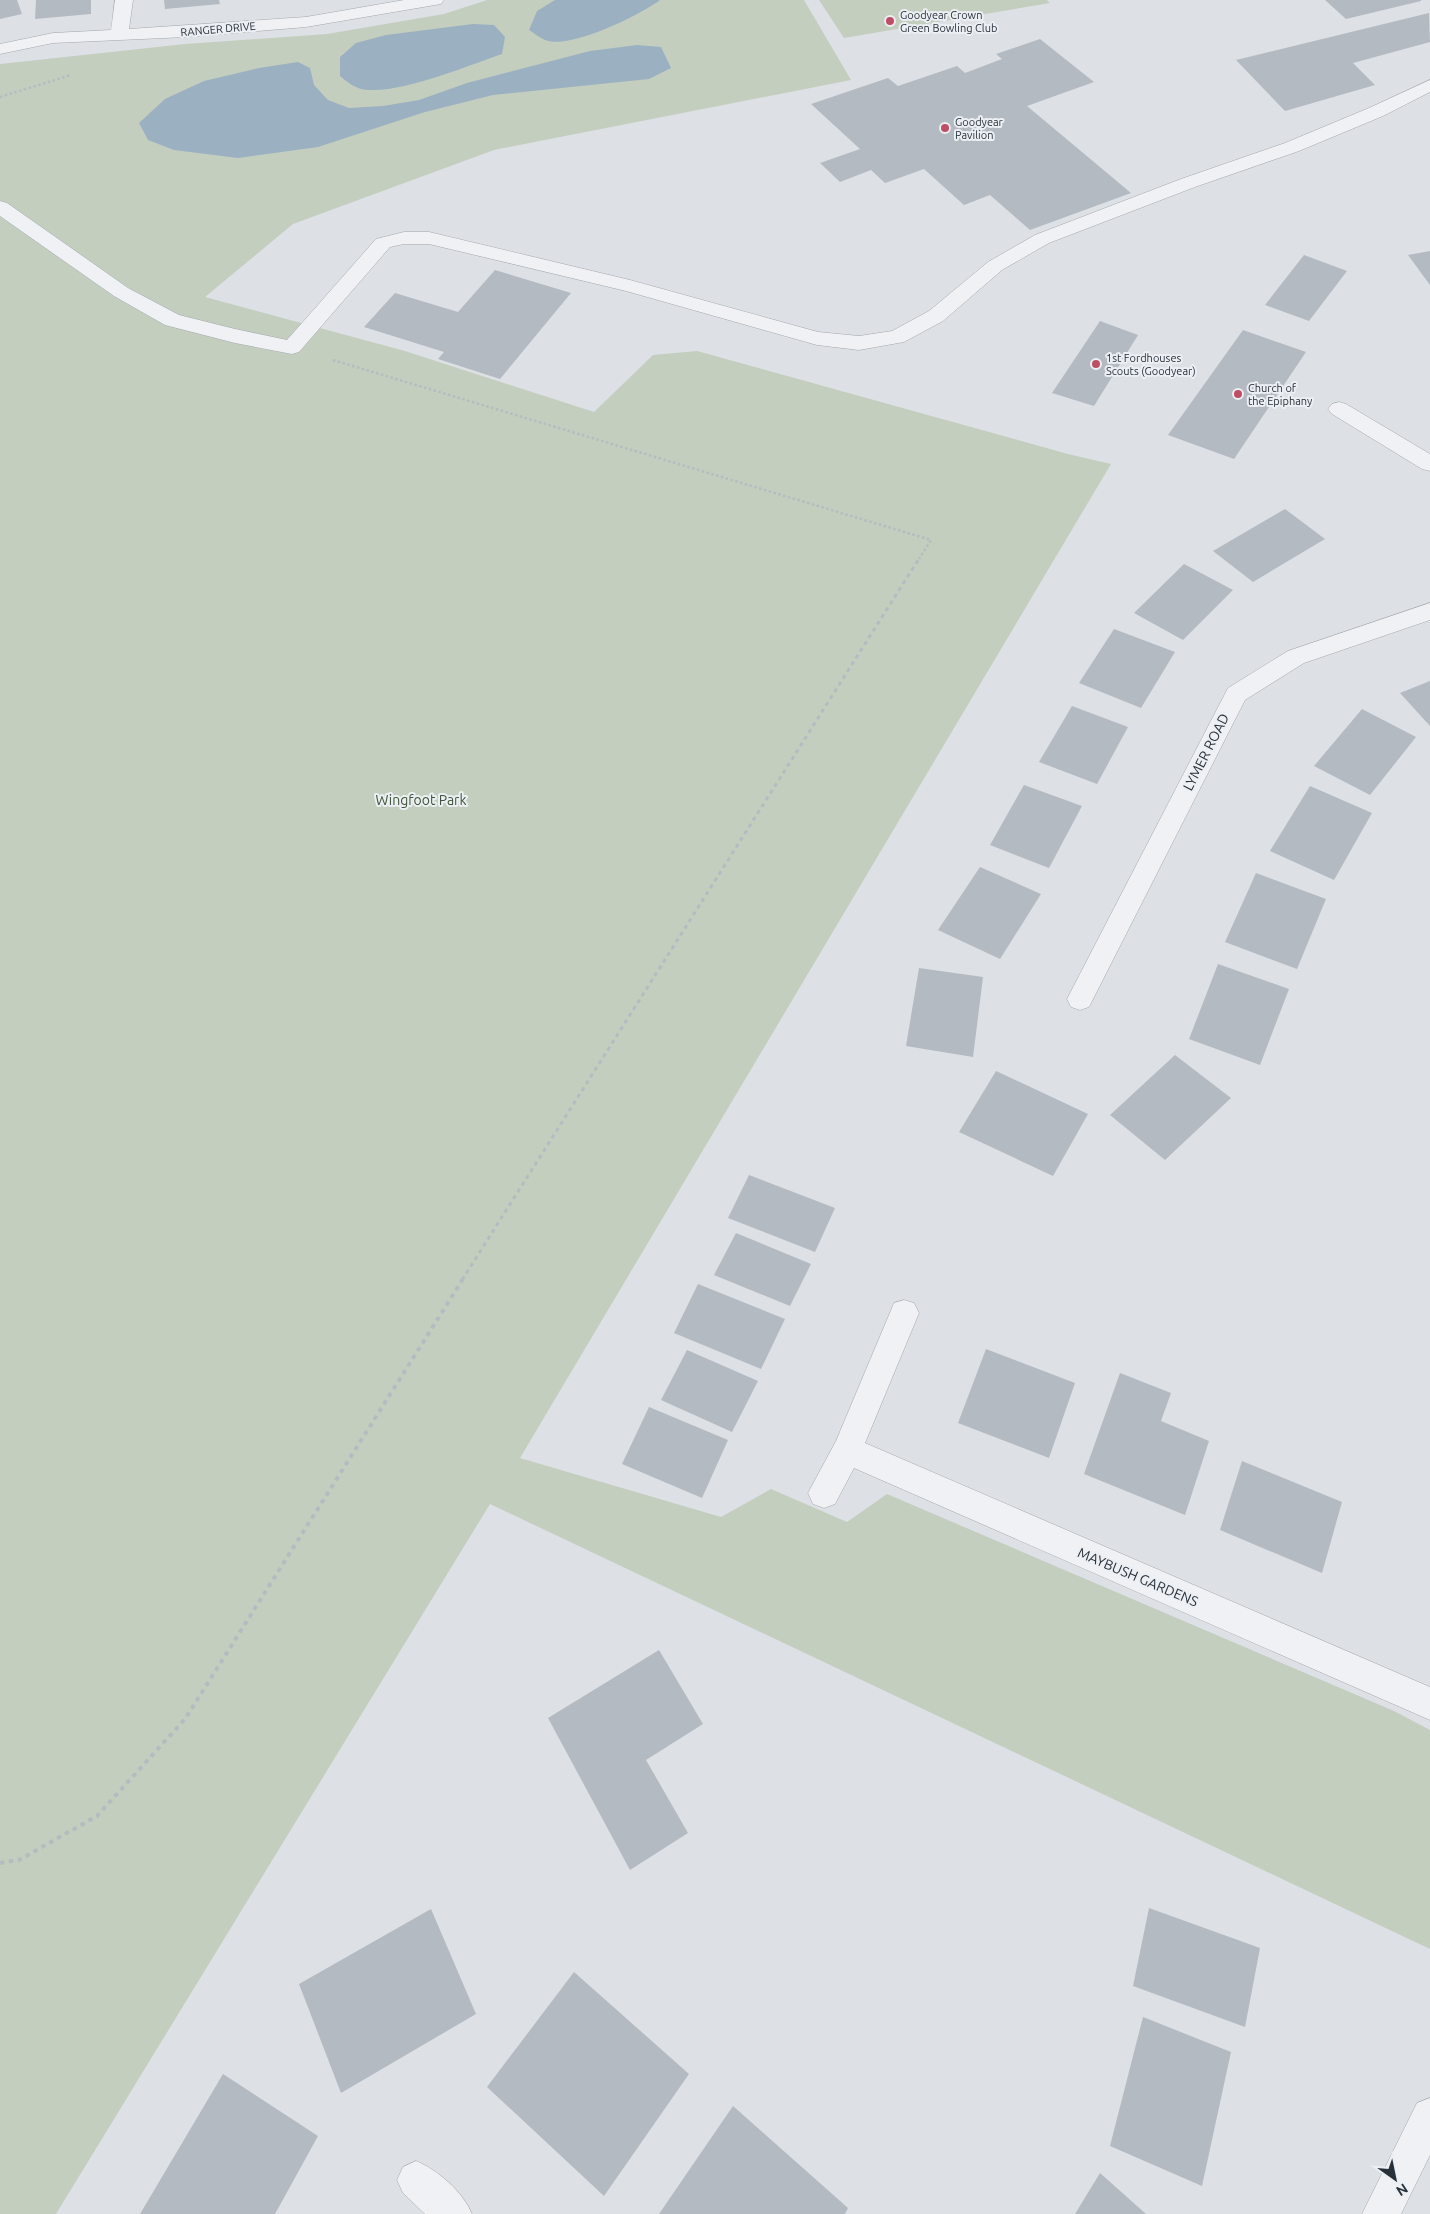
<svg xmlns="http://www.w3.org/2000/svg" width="1430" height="2214" font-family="Ubuntu,sans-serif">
<rect width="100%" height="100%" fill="#dde0e5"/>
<!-- green -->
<path fill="#c4cebf" d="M487,0h317l47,80 -357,70 -201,74 -88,73 200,54 189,61 59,-57 44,-4 371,103 43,10 -591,994 201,59 50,-28 76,33 40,-28 507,217 36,19v219l-940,-445 -434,710h-56v-2150l185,-20 142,-10 117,-20z
M819,0h228l3,3 -206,35z"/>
<!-- water -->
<path fill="#9bb0c1" d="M555,0h105c-20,15 -90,50 -115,40 -5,-2 -11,-7 -16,-10l8,-19z
M473,24l21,1 11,12 -3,17c-30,10 -118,47 -146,33 -5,-2 -11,-7 -16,-11v-19l16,-14 30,-8z
M637,45l24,2 10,21 -22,11 -156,16 -68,17 -107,35 -80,11 -64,-8 -26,-10 -9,-17 26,-24 39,-18 55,-13 39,-6 12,6 4,17 14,15 21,8 34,-2 36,-6 48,-17 123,-32z"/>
<!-- building -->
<path fill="#b4bac1" d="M0,0h17l5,14 -22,5z
M36,0h55v14l-56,5z
M164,0h55l1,4 -55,5z
M1325,0h96v1l-75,18z
M1429,13l1,29 -77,21 22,22 -90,26 -49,-51z
M1040,39l54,43 -67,24 104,87 -101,37 -40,-35 -26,10 -40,-36 -39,14 -14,-13 -31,12 -20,-19 40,-14 -49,-45 77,-26 10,8 59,-20 8,7 37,-14 -6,-5z
M1430,251v34l-22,-30z
M1304,255l43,16 -38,50 -44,-16z
M495,270l76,23 -71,86 -62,-20 6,-7 -80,-25 31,-34 63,19z
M1100,321l38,14 -44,71 -42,-13z
M1243,330l63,22 -72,107 -66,-24z
M1285,509l40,30 -72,43 -40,-31z
M1184,564l49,26 -50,50 -49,-27z
M1114,629l61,23 -34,56 -62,-25z
M1430,681v45l-30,-33z
M1072,706l56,21 -31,57 -58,-22z
M1362,709l54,28 -46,58 -56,-29z
M1024,785l58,21 -33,62 -59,-23z
M1310,786l62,27 -38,67 -64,-29z
M980,867l61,27 -41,65 -62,-29z
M1256,873l70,26 -29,70 -72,-27z
M1218,964l71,25 -29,76 -71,-26z
M919,968l64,9 -10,80 -67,-11z
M1175,1055l56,43 -66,62 -55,-45z
M996,1071l92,43 -35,62 -94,-44z
M749,1175l86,33 -20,44 -87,-34z
M736,1233l75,31 -21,42 -76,-31z
M698,1284l87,35 -24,50 -87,-36z
M986,1349l89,34 -26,75 -91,-35z
M687,1350l71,31 -26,51 -71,-32z
M1120,1373l51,20 -10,28 48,20 -24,74 -101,-41z
M649,1407l79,33 -26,58 -80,-34z
M1242,1461l100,41 -20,71 -102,-43z
M659,1650l44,74 -57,36 42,73 -58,37 -82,-152z
M1149,1908l111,40 -15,79 -112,-41z
M431,1909l45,105 -135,79 -42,-109z
M574,1972l115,102 -85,122 -117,-109z
M1143,2017l88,35 -29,134 -92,-40z
M223,2074l95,62 -43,78h-135z
M733,2106l115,102 -3,6h-186z
M1100,2173l46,41h-71z"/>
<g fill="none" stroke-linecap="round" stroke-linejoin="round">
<defs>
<path id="minor" d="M115,0h18l-4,29 177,-12 98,-17h40l-3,4 -6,1 -129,22 -120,10 -133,6 -53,11v-10l53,-11 58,-3z
M1430,80v12l-47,24 -84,35 -104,36 -146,56 -47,27 -59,51 -39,21 -45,8 -42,-5 -191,-54 -197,-47h-25l-14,3 -91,105 -7,2 -57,-11 -70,-18 -51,-29 -114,-80v-15l7,2 121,85 51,27 56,14 52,11 89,-101 28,-7h25l201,48 188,52 41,4 33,-5 37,-20 59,-49 47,-27 146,-56 104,-36 84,-35z
M1339,402l7,2 84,50v17l-8,-2 -90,-55 -4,-5 4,-5z
M1430,603v17l-126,43 -59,37 -156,307 -9,3 -9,-3 -4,-8 161,-311 60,-37z
M904,1300l10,3 5,10 -54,130 565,244v33l-576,-252 -19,36 -11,4 -11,-4 -5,-11 28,-52 58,-138z
M1430,2098v57l-29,59h-39l55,-111z
M416,2161c22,9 47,31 56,53h-47l-22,-21 -6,-13 6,-13z"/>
</defs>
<!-- minor casing -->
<use href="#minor" stroke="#a3a8ae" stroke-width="1"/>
<!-- path-far2 -->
<path stroke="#b7bbc0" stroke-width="2.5" stroke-dasharray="2.5 2.5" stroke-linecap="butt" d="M0,97l71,-22
M333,360l598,180 -12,19"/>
<!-- path-far1 -->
<path stroke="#b7bbc0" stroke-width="3" stroke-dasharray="4 4" stroke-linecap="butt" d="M462,1280l458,-723"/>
<!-- path -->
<path stroke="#b7bbc0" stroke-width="4" stroke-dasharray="4.5 4.5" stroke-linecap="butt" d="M0,1863l19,-3 78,-44 88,-97 278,-440"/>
<!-- minor -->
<use href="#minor" fill="#eff1f4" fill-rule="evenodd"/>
</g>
<!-- markers -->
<g fill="#be4d66" stroke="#eceff3" stroke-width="2">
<circle cx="890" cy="21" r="5"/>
<circle cx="945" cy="128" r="5"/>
<circle cx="1096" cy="364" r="5"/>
<circle cx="1238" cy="394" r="5"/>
</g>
<g text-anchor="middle" stroke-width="4" stroke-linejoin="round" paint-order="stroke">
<!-- far-poi labels -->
<g font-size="11" fill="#283039" stroke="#eceff3" text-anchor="start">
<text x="900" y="19">Goodyear Crown<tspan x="900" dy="13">Green Bowling Club</tspan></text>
<text x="955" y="126">Goodyear<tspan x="955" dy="13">Pavilion</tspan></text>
<text x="1106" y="362">1st Fordhouses<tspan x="1106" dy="13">Scouts (Goodyear)</tspan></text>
<text x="1248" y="392">Church of<tspan x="1248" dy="13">the Epiphany</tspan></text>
</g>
<!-- far-street labels -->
<g font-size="11" fill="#283039" stroke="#eceff3">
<text transform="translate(218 29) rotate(-5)" y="4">RANGER DRIVE</text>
</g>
<!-- street labels -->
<g font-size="14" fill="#283039" stroke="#eceff3">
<text transform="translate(1206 752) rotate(-63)" y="5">LYMER ROAD</text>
<text transform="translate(1138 1577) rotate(23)" y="5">MAYBUSH GARDENS</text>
</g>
<!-- park labels -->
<g font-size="14" fill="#3e5437" stroke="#eceff3">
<text x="421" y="805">Wingfoot Park</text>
</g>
</g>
<!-- north arrow -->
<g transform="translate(1395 2179) rotate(147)" stroke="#eceff3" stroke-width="4" paint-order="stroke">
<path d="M0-4L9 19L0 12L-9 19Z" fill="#283039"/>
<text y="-8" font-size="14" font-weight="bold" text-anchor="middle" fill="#283039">N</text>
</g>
</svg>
